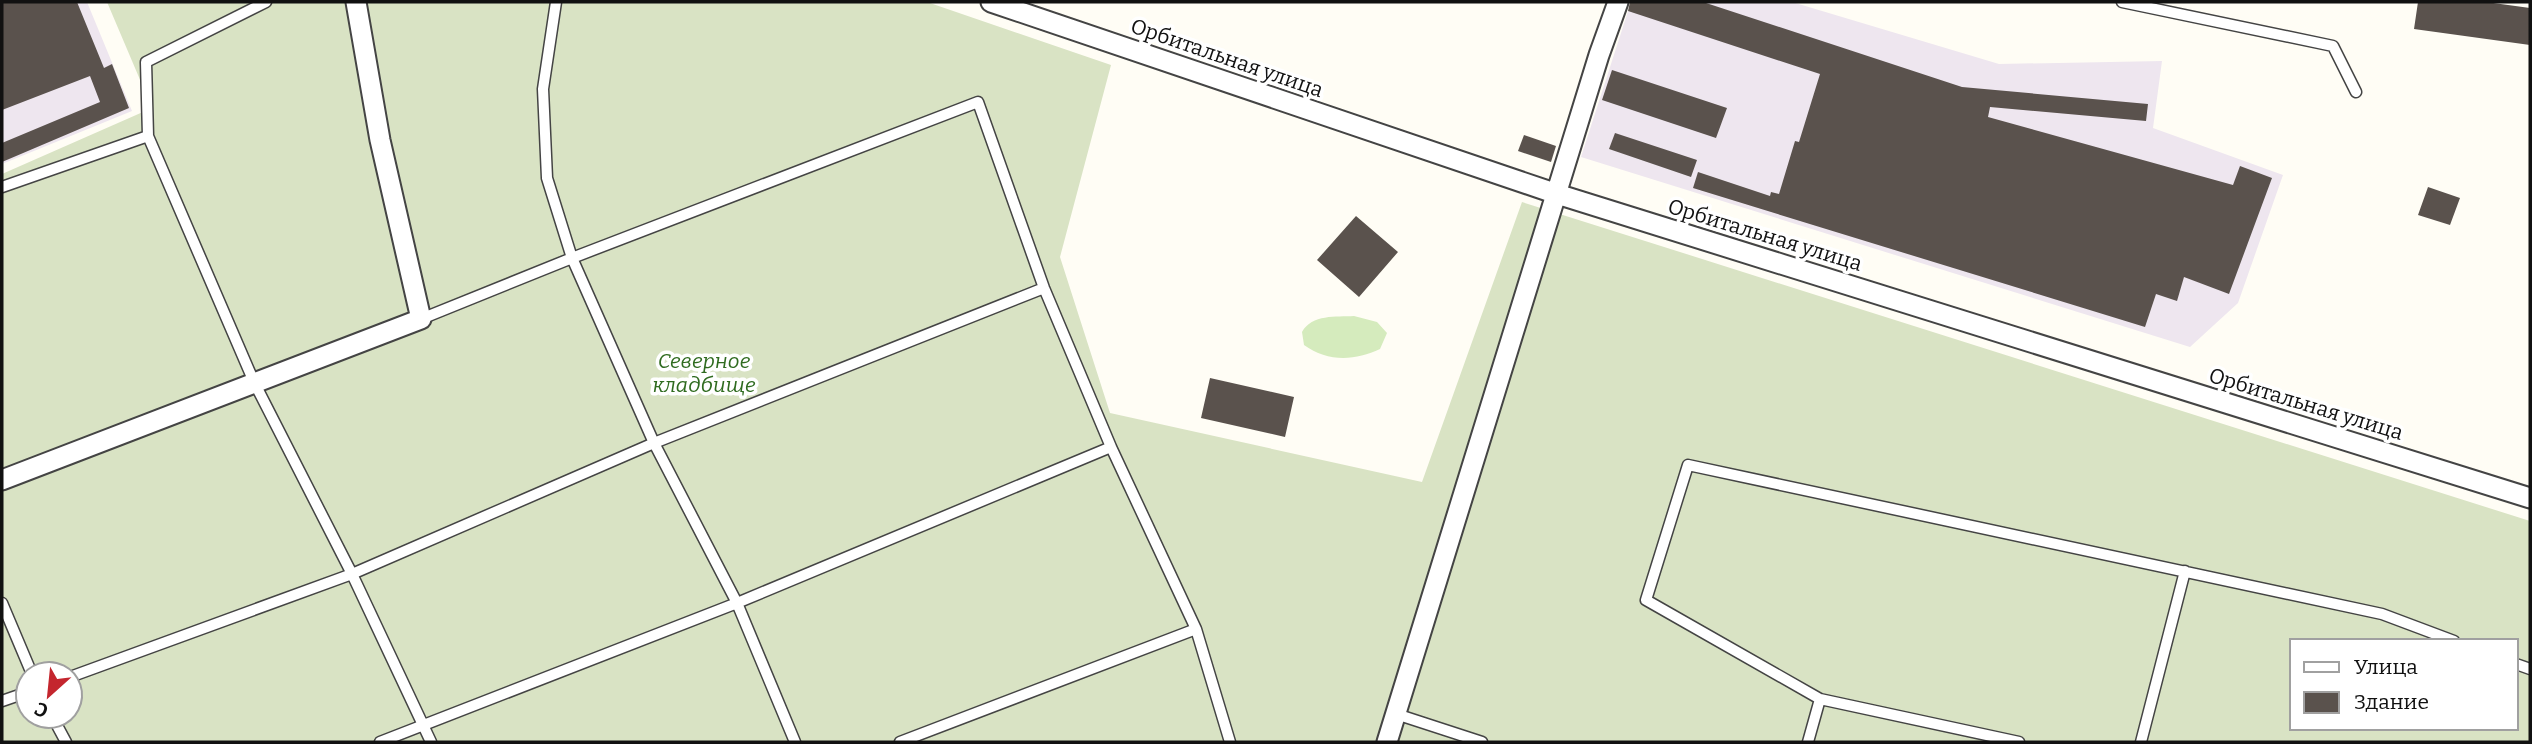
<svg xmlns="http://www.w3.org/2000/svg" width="2532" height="744" font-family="Bitter,serif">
<rect width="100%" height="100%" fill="#fffdf5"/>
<!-- industrial -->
<path fill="#eee6ef" d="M2,2h85l45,109 -130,53z
M1631,2h161l207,62 163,-3 -9,67 130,47 -45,128 -48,44 -609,-190z"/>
<!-- green -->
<path fill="#d5ebbd" d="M1354,316l23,6 10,11 -7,16c-25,12 -53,13 -76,-4l-2,-13c10,-18 34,-15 52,-16z"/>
<!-- cemetery -->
<path fill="#d9e3c4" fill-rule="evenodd" d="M107,2h820l184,63 -51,192 50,156 312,69 100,-280 1008,319v221h-2528v-568l150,-66zM2292,641h224v87h-224zM28,674h42v42h-42z"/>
<!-- building -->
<path fill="#5a524d" d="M2,2h75l27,66 8,-4 17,44 -127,54v-19l98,-41 -10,-26 -88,34z
M1630,2h73l259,85 186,17 -2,17 -156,-14 -2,10 245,68 7,-19 32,12 -43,116 -45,-17 -7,24 -21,-7 -11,33 -452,-139 5,-16 72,24 1,-4 8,2 16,-53 4,1 21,-68 -192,-63z
M2418,2h68l44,6v37l-116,-16z
M1612,70l115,38 -11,30 -114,-38z
M1615,133l82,27 -6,17 -82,-28z
M1524,135l32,11 -5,16 -33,-11z
M2428,187l32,11 -10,27 -32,-10z
M1356,216l42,36 -39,45 -42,-37z
M1210,378l84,19 -9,40 -84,-19z"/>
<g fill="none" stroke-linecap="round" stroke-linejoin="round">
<defs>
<path id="lane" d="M266,2l-120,60 2,74 106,246 98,192 79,168
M556,2l-13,87 4,89 25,80 82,185 83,160 58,139
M2122,2l211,44 23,46
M2,187l146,-51
M421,319l151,-61 406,-156 66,186 67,159 85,182 34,113
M2,603l30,71
M2516,664l14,5
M70,677l282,-103 302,-131 390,-155
M2,701l26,-9
M1396,714l86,28
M52,716l14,26
M380,742l357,-139 374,-156
M900,742l296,-113
M1808,742l12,-43
M2019,742l-199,-43 -174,-99 42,-135 694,149 72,27
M2141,742l44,-171"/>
<path id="street" d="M991,2l566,192 973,304
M2,480l419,-161 -41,-179 -24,-138
M1387,742l212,-687 19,-53"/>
</defs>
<!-- lane casing -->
<use href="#lane" stroke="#444" stroke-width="13"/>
<!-- street casing -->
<use href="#street" stroke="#444" stroke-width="23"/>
<!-- lane -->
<use href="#lane" stroke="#fff" stroke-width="10"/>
<!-- street -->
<use href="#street" stroke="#fff" stroke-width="19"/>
</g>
<g text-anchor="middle" stroke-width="7" stroke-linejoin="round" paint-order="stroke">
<!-- street labels -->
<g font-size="21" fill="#111" stroke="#fff">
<text transform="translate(1227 58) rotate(19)" y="7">Орбитальная улица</text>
<text transform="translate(1765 235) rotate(17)" y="7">Орбитальная улица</text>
<text transform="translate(2306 404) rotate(17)" y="7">Орбитальная улица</text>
</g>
<!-- park labels -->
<g font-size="21" font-style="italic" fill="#2f6b1f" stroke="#fff">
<text x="704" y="368">Северное<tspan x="704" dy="24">кладбище</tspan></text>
</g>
</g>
<!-- border -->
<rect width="2532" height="744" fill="none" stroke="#111111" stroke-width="7"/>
<!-- legend -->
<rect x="2290" y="639" width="228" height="91" fill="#ffffff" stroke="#a0a0a0" stroke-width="2"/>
<rect x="2304" y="662" width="35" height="10" fill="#ffffff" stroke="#a0a0a0" stroke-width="2"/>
<text x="2354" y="674" font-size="21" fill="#111111">Улица</text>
<rect x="2304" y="692" width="35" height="21" fill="#5a524d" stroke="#a0a0a0" stroke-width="2"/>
<text x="2354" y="709" font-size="21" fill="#111111">Здание</text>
<!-- north arrow -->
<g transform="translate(49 695) rotate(207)"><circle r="33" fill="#ffffff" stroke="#a0a0a0" stroke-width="2"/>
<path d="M0-5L12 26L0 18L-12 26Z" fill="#c4262e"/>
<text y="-10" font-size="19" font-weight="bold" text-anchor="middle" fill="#111111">С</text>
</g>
</svg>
